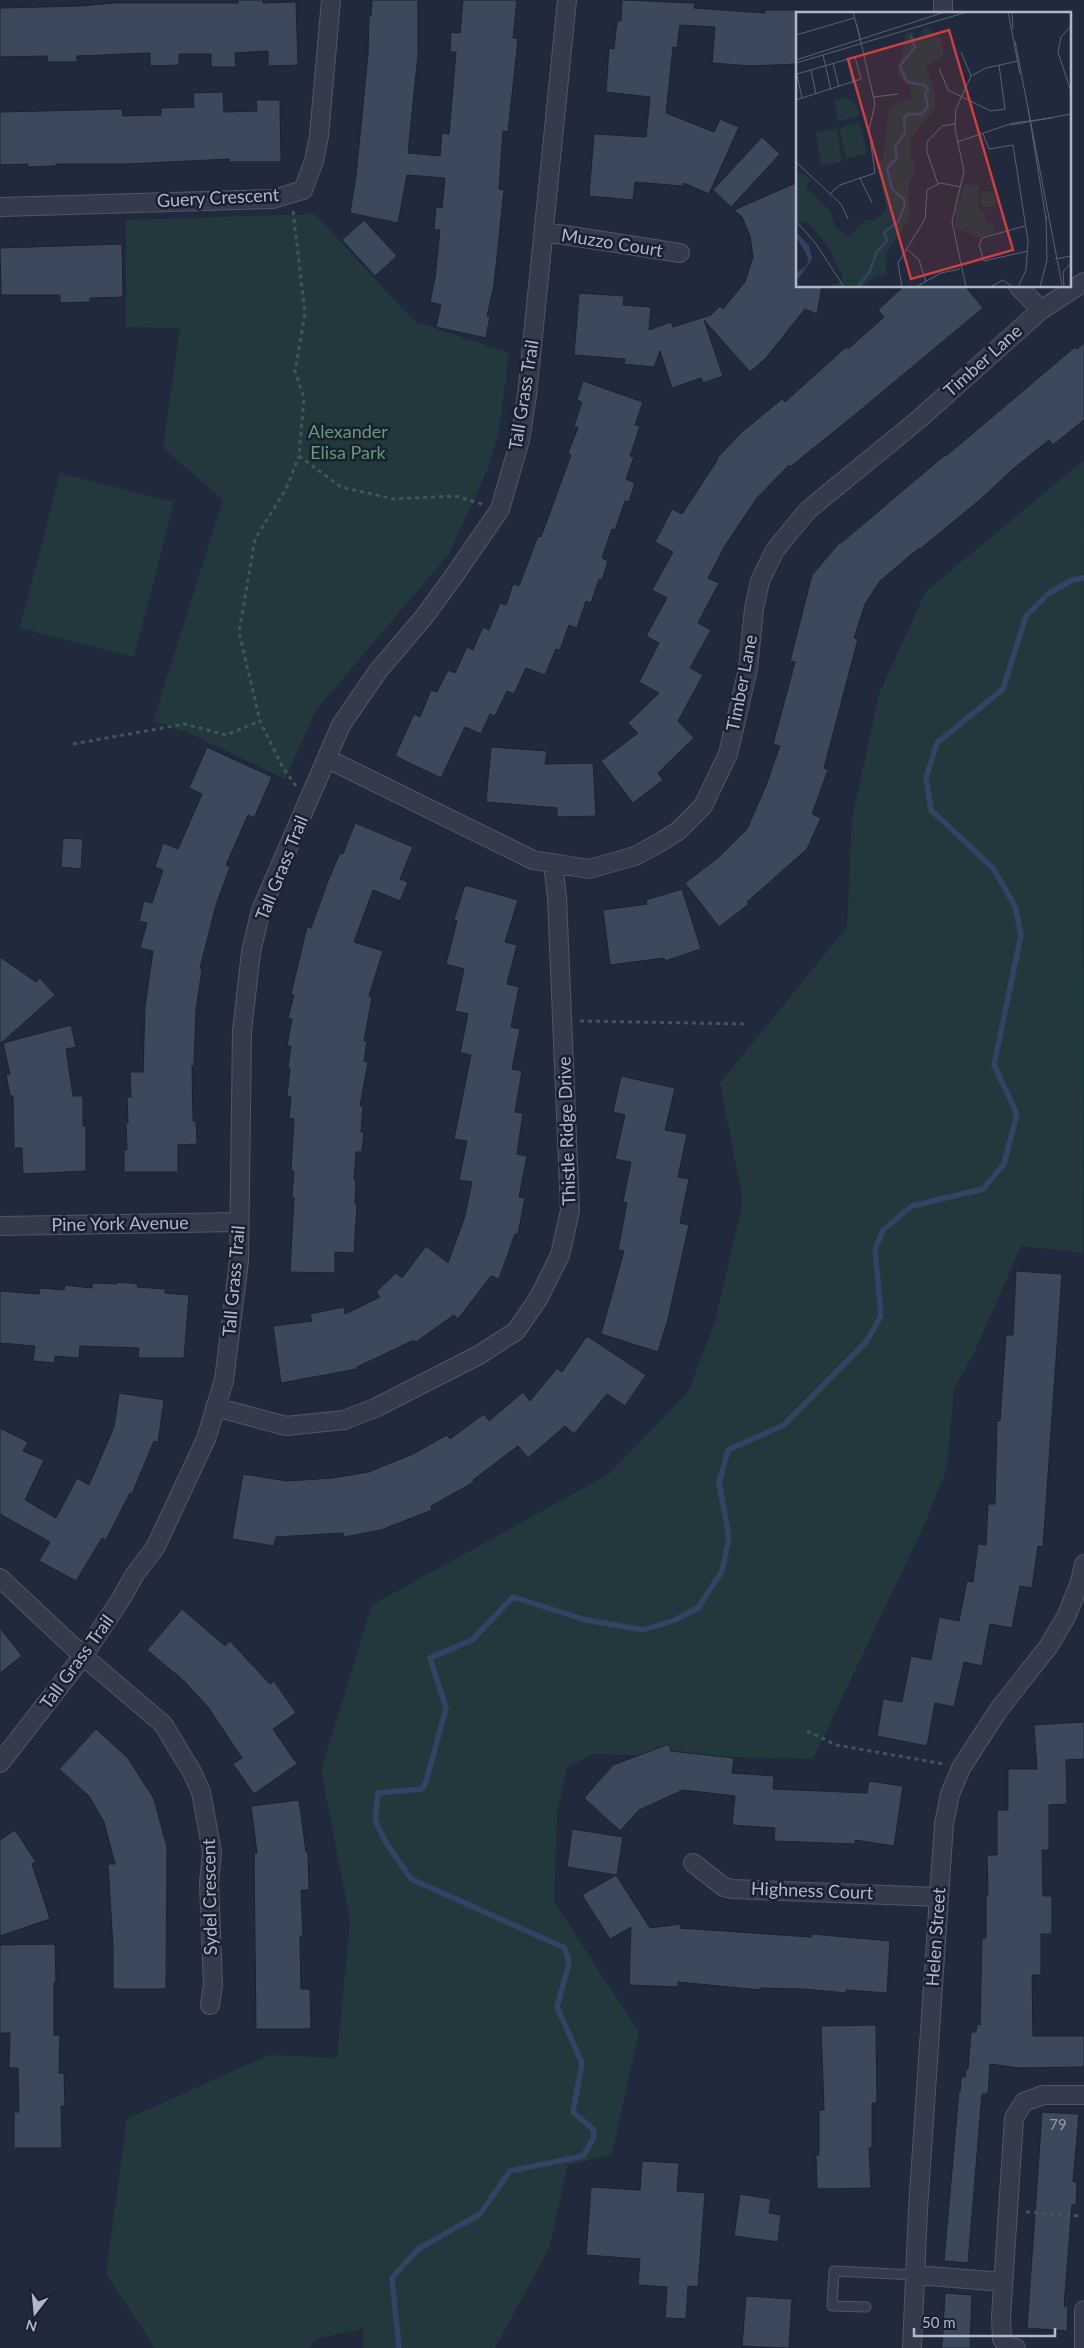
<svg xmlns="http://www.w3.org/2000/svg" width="1084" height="2348" font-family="Lato,sans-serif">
<rect width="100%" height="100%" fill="#202a3c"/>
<!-- green -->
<path fill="#22383d" d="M315,214l99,107 95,32 -10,79 -10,34 -40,88 -133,156 -31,69 -98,-47 -34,-11 70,-221 -60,-52 17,-120 -54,-1v-107z
M1084,460l-1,793 -62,-7 -47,107 -20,36 -7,79 -20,51 -114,240 -221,-5 -25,14 -10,45 -3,89 85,130 -27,122 -44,11 -19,83 -54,100h-132v-20l-47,11 -7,9h-154l-49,-74 21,-155 142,-64 68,3 13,-138 -29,-150 51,-165 237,-131 79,-82 27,-70 28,-121 -23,-118 127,-156 5,-108 27,-125 47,-103z
M60,473l114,29 -40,155 -114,-29z"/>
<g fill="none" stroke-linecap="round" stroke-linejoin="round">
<!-- stream -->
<path stroke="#324465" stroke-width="5.5" d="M399,2348l-7,-70 26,-29 62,-35 30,-43 73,-15 10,-17 1,-9 -21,-18 9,-49 -25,-56 12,-44 -4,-15 -154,-69 -26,-38 -10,-21 3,-27 44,-4 4,-7 20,-74 -16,-50 42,-18 41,-43 73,23 57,10 32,-10 23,-12 24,-37 7,-34 -10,-54 9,-33 56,-25 82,-83 15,-26 -6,-67 8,-19 29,-24 71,-17 21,-25 13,-50 -23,-49 27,-130 -6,-29 -22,-38 -62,-58 -5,-32 11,-35 66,-54 23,-73 22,-22 24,-14 12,-2"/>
</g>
<!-- building -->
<path fill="#3c485b" stroke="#1b2333" d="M238,0h25v3l33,-1 2,63 -30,1v-15l-33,2 1,14h-25v-13h-32v11l-29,1v-13l-73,3v6h-29l-1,-6 -47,1v-49l80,-2 35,-3h123z
M372,0h46v54l-10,99 32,3 2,-23 7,1 7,-82h-6l1,-20 9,1 3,-33h54l-4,38h5l-2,20 -8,74 -5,-1 -4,58 5,1 -10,95 -7,31h3l-4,22 -50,-11 5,-22 -11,-3 5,-24 5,-48h-6l2,-23 6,1 3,-30 -38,-3 -9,48 -48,-10 6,-37 12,-122 1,-38h2z
M622,0l73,3 -1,5 71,5v-3h33v54l-47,2 -39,-3 3,-36 -35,-2 -3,23 -4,-1 -7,66 48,19 6,-13 19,8 -30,67 -25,-11 -2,3 -47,-4 -2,18 -44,-4 5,-62 52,3 4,-40 -44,-5 3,-44 5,1 3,-28h4z
M223,92l1,20 33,-1 -1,-11h24l1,62h-52v-3l-101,5h-72v2l-28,1v-3l-28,1v-53l122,-3 1,7 38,-1v-7l33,-1 -1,-14z
M762,137l18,17 -49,53 -18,-17z
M798,182v104h24l-5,28 -12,-5 -39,49 -16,14 -46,-52 19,56 -20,7 -2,-5 -29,10 -12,-37 -6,16 -30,-3 1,-5 -51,-4 5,-62 45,3 -1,9 28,2 -2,23 22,-8 2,5 38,-12 9,-9 3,3 22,-27 8,-25 -3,-21 -8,-19 -8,-7z
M364,220l33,36 -22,20 -33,-36z
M122,244l1,53 -33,1v4l-30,1v-8h-59l-1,-47z
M904,286h61l18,22 -126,105 -67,54 -1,-2 -32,33 -31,46 -18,34 11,5 -21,40 13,7 -21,38 13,7 -25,46 16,17 -36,35 5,7 -30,23 -32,-42 37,-28 -10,-10 31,-30 -20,-11 20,-39 -13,-7 21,-38 -15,-8 21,-38 -18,-10 17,-33 10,5 36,-55 -1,-1 26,-27 39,-32 3,3 61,-55 2,2 36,-32 -6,-7z
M1084,343v77l-31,25 -4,-5 -36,29 -32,30 -61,50 -1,-1 -39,33 -15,23 -11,34 4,1 -34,129 4,2 -16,44 9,4 -14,31 -60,53 2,2 -30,23 -34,-44 34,-26 28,-28 18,-41 15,-42 -7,-2 22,-82 -5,-1 22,-86 28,-33 1,1 104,-88 1,1 129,-109 2,2z
M583,381l60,21 -8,23 5,1 -10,30 4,1 -8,22 9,4 -6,19 -4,-1 -10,29 -3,-1 -10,29 6,3 -6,19 -3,-1 -8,24 -5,-2 -9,27 -8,-3 -9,25 -4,-1 -11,26 -19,-7 -12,26 -7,-3 -12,25 -5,-2 -9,20 -16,-7 -24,51 -46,-22 19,-42 6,3 11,-27 6,2 11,-22 7,3 12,-26 6,3 10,-23 6,3 11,-27 6,2 7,-21 6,2 19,-50 3,1 30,-82 -3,-2 10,-25 -4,-2 8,-24 -5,-2z
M207,747l65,30 -18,41 -6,-3 -22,50 4,2 -14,38 -16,63 2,1 -6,41 -2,56h-2l1,55h3l1,23 -19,1v27h-54v-22h3l-1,-27h2l-1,-26h4l-1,-25h13l2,-65 8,-56 -13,-3 7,-25 -8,-2 5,-20 8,2 11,-33 -8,-3 8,-24 15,6 24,-55 -13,-6z
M491,747l56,4 -2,13 48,-1 3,53 -39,1v-9l-71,-6z
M355,823l58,24 -13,32 8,3 -8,19 -27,-11 -19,52 29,9 -14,45 3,1 -8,44h3l-3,20 4,1 -8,44h3l-2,26h3l-2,20h-6l-2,28h2l-1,24h2l-3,49 -19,-1v21l-45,-1 4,-74 -2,-1 2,-26h-3l3,-52 -5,-1 2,-21h-4l3,-29h-2l3,-22h-4l5,-27 -4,-1 6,-23 -3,-1 16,-67 4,1 17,-47 12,-28 3,1z
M63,838l20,1 -2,30 -20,-2z
M465,885l53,15 -13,42 12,3 -10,39 12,3 -8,40 9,2 -8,40 10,2 -7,41 8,1 -6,41 10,2 -8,41 6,1 -7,36h-3l-16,45 -8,-3 -33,43 -4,-4 -38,27 -2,-2 -57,27v2l-76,14 -8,-57 39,-5 -2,-7 34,-7 1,7 35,-17 -4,-5 20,-19 6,5 24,-32 22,17 17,-47 7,-34 -13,-2 8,-39 -13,-2 17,-84 -11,-2 8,-39 -13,-3 9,-42 -18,-5 11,-43 -3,-1z
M682,889l19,60 -36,12 -1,-3 -54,7 -7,-55 44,-6 -1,-4z
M0,957l36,25 4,-4 15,17 -55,49z
M71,1025l5,22 -10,2 7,47h10v30h3v45l-63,3 -1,-26h-8l-1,-52h-3l-4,-22h4l-7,-31z
M621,1076l54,12 -10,42 22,4 -9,43 11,2 -9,44 9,2 -21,94 -10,33 -57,-18 23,-83 -6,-1 9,-47 -4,-1 8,-40 -16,-3 10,-44 -12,-3z
M1016,1271l46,3 -19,273 -5,-1 -6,42 -12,-2 -8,42 -22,-4 -8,42 -18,-4 -10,45 -19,-4 -8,43 -50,-10 6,-37 19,3 9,-46 20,4 8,-43 20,4 8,-40 6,1 5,-38 8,1 2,-41h7l2,-83h3l6,-86h7z
M117,1282l21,2 -1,3 28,2v4l24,2 -5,63h-46l1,-10 -59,-2 -1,12 -24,-2v7l-22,-2 2,-15 -35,-3v-52l39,3 1,-6 24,2 1,-5 27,3v-5l25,1z
M587,1336l59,39 -21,31 -18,-12 -33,40 -9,-8 -37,32 -10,-12 -45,34 1,2 -43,24 1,4 -51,20 -37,7 -1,-4 -67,4 -2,9 -42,-7 11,-65 44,7 46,-3 36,-6 44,-18 34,-19 3,4 34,-25 5,7 34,-29 7,9 27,-33 5,4z
M119,1393l45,7 -6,42 -4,-1 -22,53 -2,-1 -24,47 -4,-2 -26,43 -37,-20 11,-19 -50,-28v-86l28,14 -5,9 21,9 -19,40 31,18 21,-40 12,7 25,-58z
M182,1609l43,37 5,-5 40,43 4,-3 22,32 -23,16 24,35 -43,30 -21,-30 9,-6 -34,-51 -25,-27 -36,-30z
M0,1628l22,28 -22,17z
M1084,1722v37l-18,1 1,44 -18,1v45h-7l1,46h9v38h-11v41h-9l1,61h51v31l-65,1 -29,-4 -2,30h-6l-14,169 -24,-2 15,-170 1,1 1,-15h4l1,-8h2l3,-37h5l1,-8 3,1 2,-87h4v-43h2l-1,-40h10v-45h11v-41h29l-3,-44z
M96,1729l32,29 26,41 13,48 -1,142h-53v-42l-5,-83h7l-11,-42 -15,-26 -30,-27z
M669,1744l2,7 63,7 -2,15 42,3 -1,13 94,4 2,-12 34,5 -9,60 -39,-6v4l-81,-3 1,-13 -43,-3 3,-29 -52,-6 -44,20 -19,21 -36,-33 29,-33z
M299,1800l7,52h2l1,38h-8l2,46h-3l1,53h9l1,40h-55l-2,-176h3l-6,-47z
M572,1829l51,8 -6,38 -50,-8z
M15,1830l21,32 -4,2 18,55 -50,17v-96z
M616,1875l34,53 31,-4 -1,4 131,9 1,-3 78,7 -3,52 -41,-3v3l-43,-4 -43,-1v2l-82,-8v5l-49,-2 2,-58 -21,12 -28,-44z
M55,1944l1,38 -2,1v52h6l-1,38h5l1,33h-4l1,42h-48v-36h5l-1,-44h-9l1,-35h-10v-88z
M876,2025l1,78h-5v45h-3l2,40 -54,1 -1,-34h3v-45h5l-3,-84z
M1042,2112l37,2 -6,68h4l-1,23h-4l-8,101 4,1 -1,24 -40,-3z
M642,2161l37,2 -2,28 28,2 -7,94 -10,-1 -2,33 -21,-1 2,-31 -29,-2 2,-26 -54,-4 5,-68 49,3z
M740,2194l31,5 -2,14 12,2 -3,27 -44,-6z
M945,2293l27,2 -2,53h-28z
M746,2296l46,3 -3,49 -47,-2z"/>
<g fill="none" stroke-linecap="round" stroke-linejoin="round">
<defs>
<path id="service" d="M866,2307l-34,-1 2,-35 82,4"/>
<path id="minor" d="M943,0v14
M0,207l273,-8 30,-9 11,-29 5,-25 12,-136
M545,232l135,21
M1018,286l23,24
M328,759l205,101 56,9 46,-13 24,-13 19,-12 25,-25 25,-52 20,-85 6,-60 6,-28 15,-31 33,-40 110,-90 123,-110 43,-28
M0,1226l239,-4
M215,1407l71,19 58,-6 31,-12 104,-53 37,-24 22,-32 22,-44 10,-44 -13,-314 -4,-34
M0,1578l83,78 80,68 29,48 9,20 11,60 -3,31 4,102 -3,20
M0,1763l83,-107 38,-57 14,-25 20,-26 51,-109 18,-59 15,-119 3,-230 9,-79 10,-42 80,-185 37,-54 46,-54 30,-41 46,-67 20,-69 7,-45 40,-395
M693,1863l31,24 8,2 207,8
M916,2275l87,7
M912,2348l6,-139 21,-312 5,-73 6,-30 11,-26 18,-28 21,-32 48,-61 18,-30 14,-35 4,-18
M1016,2348h-6l-8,-9 -1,-22 13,-199 10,-16 19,-7h41
M1084,2348v-38"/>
</defs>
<!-- service casing -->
<use href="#service" stroke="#4f5767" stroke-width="11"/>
<!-- minor casing -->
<use href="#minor" stroke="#4f5767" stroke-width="20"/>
<!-- path -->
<path stroke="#40555a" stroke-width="3" stroke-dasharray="4 4" stroke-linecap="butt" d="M293,211l12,103 -10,57 9,27 -5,58 42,31 53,12 61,-3 27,8
M73,744l112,-20 41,11 34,-14
M296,786l-14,-20 -22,-45 -21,-89 16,-93 31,-50 13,-33
M580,1021l167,3
M807,1731l29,14 108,19
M1026,2212l54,4"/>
<!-- service -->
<use href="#service" stroke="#343c4c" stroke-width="9"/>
<!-- minor -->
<use href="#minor" stroke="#343c4c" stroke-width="18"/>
</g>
<g text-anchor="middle" stroke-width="5" stroke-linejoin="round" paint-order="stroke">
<!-- number labels -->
<g font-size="15" fill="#929bad">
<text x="1058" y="2130">79</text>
</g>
<!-- street labels -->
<g font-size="18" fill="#afb7c8" stroke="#192131">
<text transform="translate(218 198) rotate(-3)" y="6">Guery Crescent</text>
<text transform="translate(612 243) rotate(9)" y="6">Muzzo Court</text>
<text transform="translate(983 361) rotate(-42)" y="6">Timber Lane</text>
<text transform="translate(524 395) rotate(-81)" y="6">Tall Grass Trail</text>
<text transform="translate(742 683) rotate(-79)" y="6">Timber Lane</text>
<text transform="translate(282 868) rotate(-68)" y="6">Tall Grass Trail</text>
<text transform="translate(567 1131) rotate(-92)" y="6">Thistle Ridge Drive</text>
<text transform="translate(120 1224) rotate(-1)" y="6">Pine York Avenue</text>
<text transform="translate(234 1281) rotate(-85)" y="6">Tall Grass Trail</text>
<text transform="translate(77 1662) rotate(-54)" y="6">Tall Grass Trail</text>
<text transform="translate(812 1891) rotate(2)" y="6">Highness Court</text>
<text transform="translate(210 1897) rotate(-91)" y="6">Sydel Crescent</text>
<text transform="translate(936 1937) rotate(-86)" y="6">Helen Street</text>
</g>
<!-- park labels -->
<g font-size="18" fill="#649b74" stroke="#192131">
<text x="348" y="438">Alexander<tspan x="348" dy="21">Elisa Park</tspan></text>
</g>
</g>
<!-- overview -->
<g transform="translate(796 12)">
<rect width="275" height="275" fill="#202a3c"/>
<path d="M132,16l13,11 3,16 -18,11 9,26v17l-24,29v19l5,11 -8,18 2,33 -25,36 2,20 -12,2 -12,10h-36l14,-5 1,-7 -15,-30 -20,-23 -11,-1v-51l15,9 -5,8 24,24 5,16 14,10 16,-17 7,1 8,-5 6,-8 -9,-47 6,-1 6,-53 23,-8 -2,-13 -12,-10 -1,-12 4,-2 4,-29 8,-1 3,9 8,-12zM50,85l9,6 5,13 -22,5 -4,-21zM63,110l8,31 -21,6 -7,-31zM41,117l5,33 -21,4 -5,-34zM169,172l14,2 -1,23 7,3 2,11 5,-1 3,10 -18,6 -12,-7 -10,-1 1,-20zM184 187a8 8 0 1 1 16 0a8 8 0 1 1-16 0Z" fill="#22383d"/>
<path d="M0,220l13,14 3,13 -16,23v-9l10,-7 3,-7 -13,-23v24z" fill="#324465"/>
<path fill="none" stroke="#324465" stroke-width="2.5" d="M62,275l12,-16 7,-20 10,-10 -3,-9 14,-10 7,-17 -1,-6 -12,-10 -5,-21 10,-10 -2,-11 10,-14 -1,-15 4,-4h14l6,-8 -3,-12 3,-5 -4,-4 -17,-3 -7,-16 15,-19 -5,-12"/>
<path fill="none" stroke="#596274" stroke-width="1" d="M57,0l7,26M212,0l12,62M216,0l1,17M275,14l-10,11 -3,15 13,40M0,23l58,-17M219,29l47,244M165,40l10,24M27,43l8,35M52,47l5,24M0,48l149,-48M0,51l171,-51M37,51l6,24M143,56l9,22 43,21 14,-2 -6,-44M0,58l6,28M15,58l5,24M78,85l24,-3M0,88l65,-21 -6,-22 -58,17M232,96l18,111M215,113l60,-11M187,122l6,15 24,-4 15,96 -2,29 -8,17M161,130l56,-19 39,-5M0,150l45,42 7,15M64,166l12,25M142,172l-11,-32v-10l15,-16 13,-2M34,182l10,-9 35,-12 -6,-43 6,-26 -18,-79M0,209l20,23 28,43M229,214l-43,12 -3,7 5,16 44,-10M111,237l12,11 7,22M259,247l16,-3M106,275l-4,-24 27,-44 2,-29 13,-7 21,4M120,275l25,-14 19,-4M170,275l-14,-65 12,-51 -9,-42 1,-20 15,-33 15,-8 32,-7M194,275l13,-7 10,7M244,275l7,-27 -1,-44M268,275l-1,-15 8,-9"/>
<path fill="#d03d40" fill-opacity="0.15" stroke="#d03d40" stroke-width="2.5" d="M153,18l64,220 -102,29 -63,-220z"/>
<rect width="275" height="275" fill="none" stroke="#afb7c8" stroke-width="2.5"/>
</g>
<!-- north arrow -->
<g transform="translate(35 2313) rotate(196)" stroke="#192131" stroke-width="4" paint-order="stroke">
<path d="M0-4L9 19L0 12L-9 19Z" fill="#afb7c8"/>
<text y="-8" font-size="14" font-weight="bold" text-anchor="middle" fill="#afb7c8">N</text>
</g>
<!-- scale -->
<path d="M914 2328v8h141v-8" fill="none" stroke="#afb7c8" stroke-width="2.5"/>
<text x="922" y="2328" font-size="15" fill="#afb7c8" stroke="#192131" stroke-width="4" paint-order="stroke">50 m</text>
</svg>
